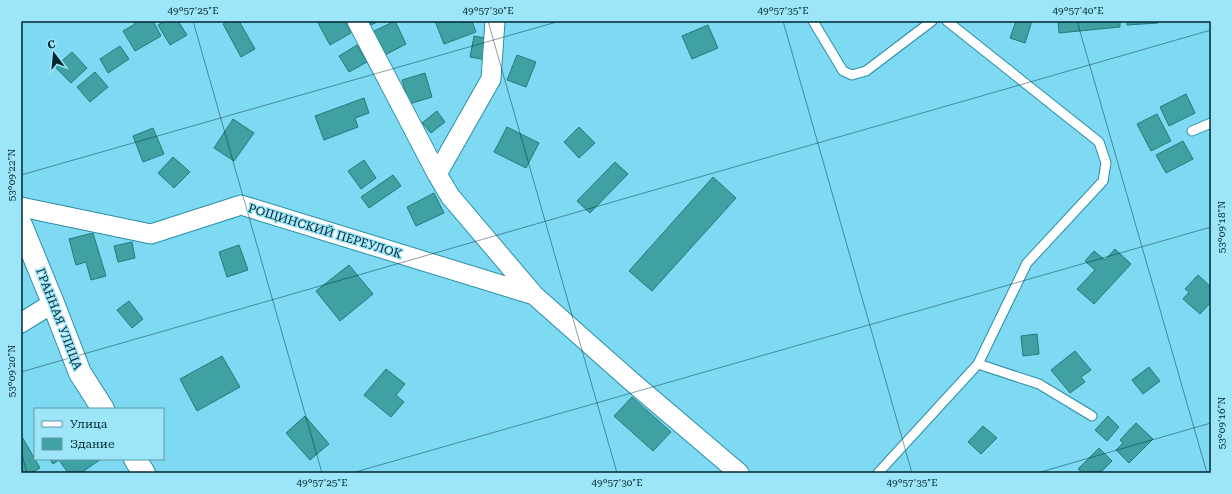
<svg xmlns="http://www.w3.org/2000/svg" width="1232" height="494" font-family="'Roboto Serif',serif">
<rect width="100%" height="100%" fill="#7edaf3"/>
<!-- building -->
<path fill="#3fa1a2" stroke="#287879" d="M133,21h20l8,15 -26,15 -12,-20 12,-7z
M165,21h13l9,14 -17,10 -12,-20z
M229,21h10l16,28 -14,8 -18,-33z
M317,21h28l6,12 -21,12z
M370,21h9l-8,4z
M395,21l11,23 -23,12 -11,-24z
M435,21h26l1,2 10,-2 4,11 -32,12z
M1016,21h16l-7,22 -15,-5z
M1058,21h62v6l-61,6z
M1127,21h31v2l-31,2z
M708,25l10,23 -26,11 -10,-23z
M474,36l17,3 -4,21 -17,-3z
M357,45l10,17 -18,10 -10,-16z
M120,46l9,13 -21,14 -8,-14z
M72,52l15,16 -16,15 -16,-16z
M517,55l19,7 -10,25 -19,-7z
M95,72l13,15 -18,15 -13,-15z
M425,73l7,24 -23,7 -7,-24z
M1186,94l9,19 -26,13 -9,-19z
M364,98l5,15 -14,5 3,9 -34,13 -9,-24z
M437,111l8,11 -14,11 -9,-10z
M1157,114l14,27 -20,10 -14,-27z
M233,119l21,14 -20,28 -20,-13z
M507,127l32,16 -13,25 -32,-16z
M579,127l16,16 -16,15 -15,-16z
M153,128l11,26 -21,8 -10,-26z
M1183,141l10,18 -27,14 -10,-18z
M173,157l17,15 -16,16 -16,-15z
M364,160l12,18 -15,11 -13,-18z
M615,162l13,12 -38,39 -13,-12z
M393,175l8,11 -32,22 -8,-11z
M713,177l23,21 -84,93 -23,-20z
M434,193l10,20 -28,13 -9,-19z
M93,233l13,43 -15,4 -5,-18 -10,3 -7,-26z
M132,242l3,16 -17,4 -4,-16z
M239,245l9,25 -21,7 -8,-25z
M1115,249l16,15 -37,40 -17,-15 18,-19 -10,-9 9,-10 11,9z
M349,265l24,29 -33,27 -24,-30z
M1198,275l13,12v15l-11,12 -17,-15 6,-7 -4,-3z
M129,301l14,18 -11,9 -15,-18z
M1037,334l2,20 -16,2 -2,-20z
M1075,351l16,19 -10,7 4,5 -15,11 -19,-23z
M222,356l18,31 -43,24 -17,-32z
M1149,367l11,14 -17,13 -11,-14z
M386,369l19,15 -9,11 8,7 -13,15 -27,-22z
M632,397l39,35 -18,19 -39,-35z
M305,416l24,28 -19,16 -24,-27z
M1108,416l11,11 -12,14 -12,-11z
M1136,423l17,16 -24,24 -13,-13 7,-7 -3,-3z
M983,426l14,12 -16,16 -13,-12z
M21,435l19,33 -9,5h-10z
M1099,448l13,13 -12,12h-17l-5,-4z
M50,459h51l-20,14h-13l-9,-13 -6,4z"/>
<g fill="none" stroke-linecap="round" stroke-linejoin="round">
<defs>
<path id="service" d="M813,21l30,50 9,4 14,-4 66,-50
M1192,131l19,-8
M978,364l61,20 53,32
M878,473l100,-109 49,-101 76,-82 3,-18 -7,-21 -152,-121"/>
<path id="minor" d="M357,21l80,153 13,22 84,99 97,86 108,92
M437,174l54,-95 4,-58
M21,207l130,27 90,-29 293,90
M21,323l32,-20"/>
<path id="tertiary" d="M21,225l32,78 27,70 23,36
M135,459l9,14"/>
</defs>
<!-- service casing -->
<use href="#service" stroke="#2b8ea5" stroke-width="11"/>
<!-- minor casing -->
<use href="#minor" stroke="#2b8ea5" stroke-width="21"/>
<!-- tertiary casing -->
<use href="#tertiary" stroke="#2b8ea5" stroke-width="24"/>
<!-- service -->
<use href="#service" stroke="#fff" stroke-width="9"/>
<!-- minor -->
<use href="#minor" stroke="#fff" stroke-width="19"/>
<!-- tertiary -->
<use href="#tertiary" stroke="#fff" stroke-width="22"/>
</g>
<!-- ticks -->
<path fill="none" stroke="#00262f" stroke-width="1" stroke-opacity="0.45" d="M193,21l129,452M488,21l129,452M783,21l129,452M1077,21l130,452M21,175l539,-154M21,372l1190,-342M21,451l6,22M352,473l859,-246M1037,473l174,-50"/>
<g text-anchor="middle" stroke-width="3" stroke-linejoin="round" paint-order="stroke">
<!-- street labels -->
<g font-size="12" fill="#00262f" stroke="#9de5f8">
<text transform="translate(325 231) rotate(17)" y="4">РОЩИНСКИЙ ПЕРЕУЛОК</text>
<text transform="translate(59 319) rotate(69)" y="4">ГРАННАЯ УЛИЦА</text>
</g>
</g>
<!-- border -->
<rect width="1232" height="494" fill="none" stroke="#9de5f8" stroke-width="44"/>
<!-- legend -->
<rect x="34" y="408" width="130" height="52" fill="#9de5f8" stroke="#5e99a8"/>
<rect x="42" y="421" width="20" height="6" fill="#ffffff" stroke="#5e99a8"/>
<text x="70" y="428" font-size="12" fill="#00262f">Улица</text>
<rect x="42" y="438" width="20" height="12" fill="#3fa1a2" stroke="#5e99a8"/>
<text x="70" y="448" font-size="12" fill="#00262f">Здание</text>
<!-- north arrow -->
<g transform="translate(54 54) rotate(344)" stroke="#9de5f8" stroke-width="3" paint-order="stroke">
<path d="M0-3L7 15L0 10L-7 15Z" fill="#00262f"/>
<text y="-6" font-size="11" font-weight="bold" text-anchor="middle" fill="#00262f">С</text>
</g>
<rect x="22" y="22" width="1188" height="450" fill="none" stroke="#00262f" stroke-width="1.5"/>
<g font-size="10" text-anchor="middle" fill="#00262f">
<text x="193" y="14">49°57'25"E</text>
<text x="488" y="14">49°57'30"E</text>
<text x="783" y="14">49°57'35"E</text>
<text x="1078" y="14">49°57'40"E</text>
<text transform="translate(11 175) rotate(-90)" y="4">53°09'22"N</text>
<text transform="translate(1221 227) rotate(-90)" y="4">53°09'18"N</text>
<text transform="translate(11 371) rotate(-90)" y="4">53°09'20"N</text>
<text transform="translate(1221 423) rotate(-90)" y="4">53°09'16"N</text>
<text x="322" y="486">49°57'25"E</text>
<text x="617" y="486">49°57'30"E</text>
<text x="912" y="486">49°57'35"E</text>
</g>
</svg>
